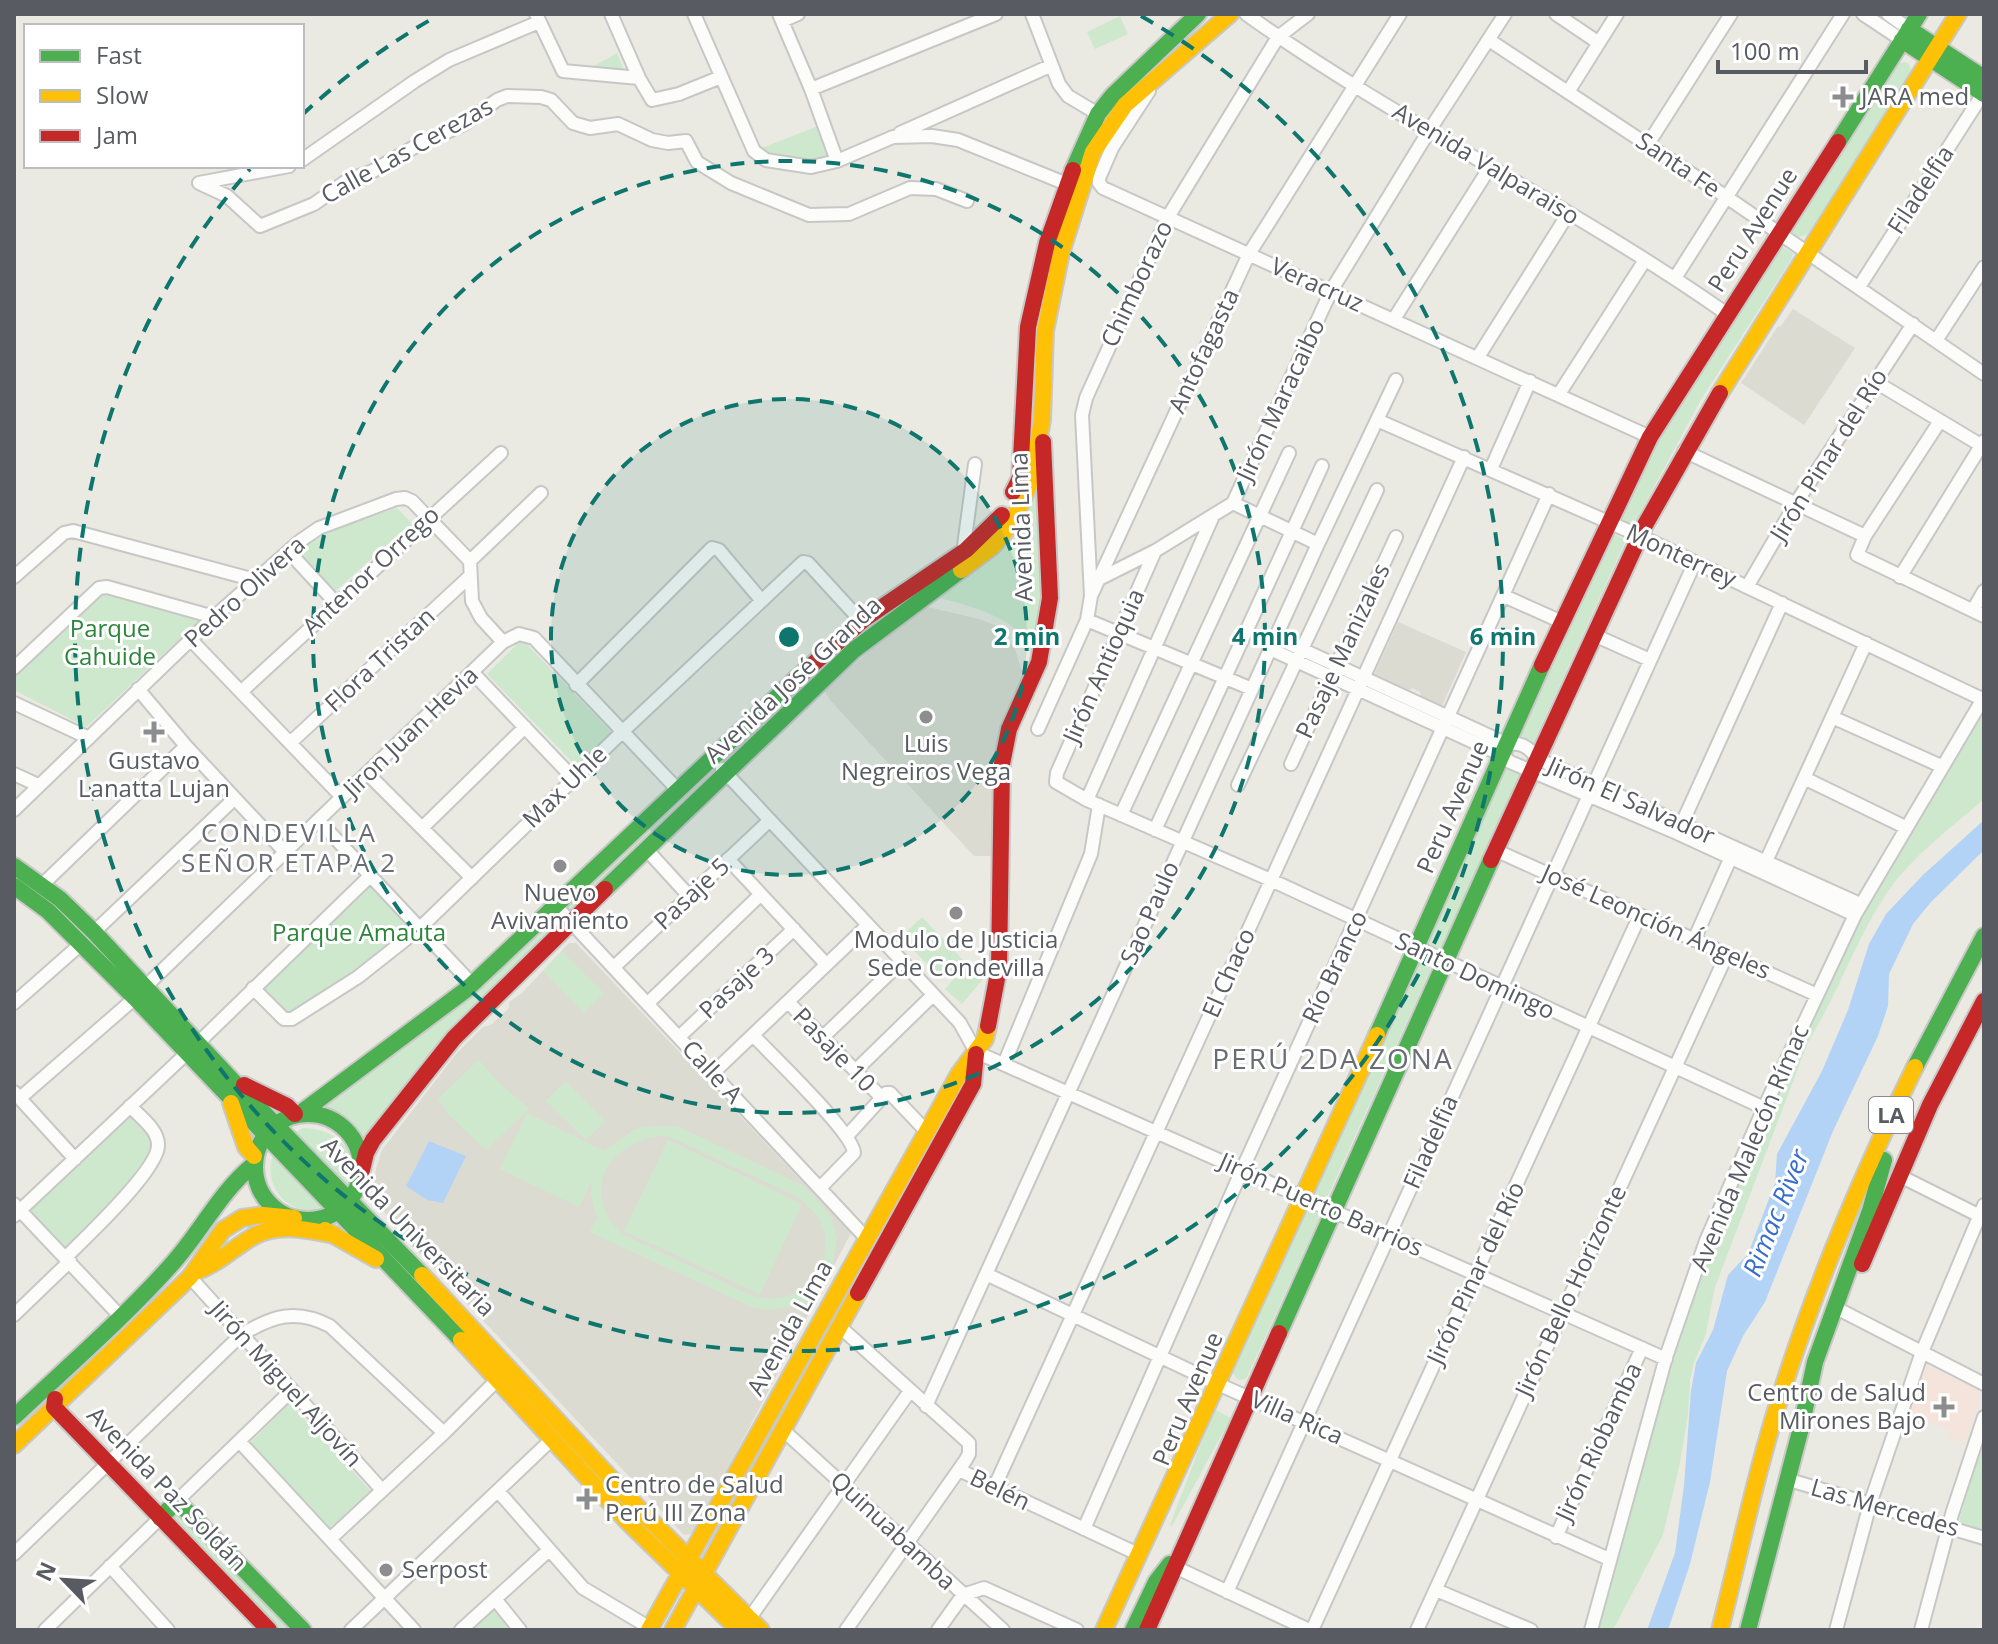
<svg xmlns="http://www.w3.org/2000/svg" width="1998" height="1644" font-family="'Open Sans',sans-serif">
<rect width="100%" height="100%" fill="#eae9e2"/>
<!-- education -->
<path fill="#dcdbd1" d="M1793,309l62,39 -51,77 -63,-42 37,-57 2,1z
M920,605l59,14 20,8 16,22 9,29 -25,56 -7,122h-18l-144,-156 -5,-9z
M1398,622l68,30 -24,54 -21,-10 -1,-4 -8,-4 -4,3 -34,-16z
M569,943h7l275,290 -157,300 -10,2 -295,-315 -10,-18 -5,-16 2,-17 6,-19 74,-96 27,-27 8,-2 18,-17v-6l13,-9z"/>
<!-- medical -->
<path fill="#f4e4dc" d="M1926,1365l52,25 2,4 -14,49 -18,-7 2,-7 -44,-15 16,-48z"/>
<!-- green -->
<path fill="#cee8ce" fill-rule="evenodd" d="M1120,16l8,18 -33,15 -8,-17z
M617,53l10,24 -44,-5z
M1905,62l4,2 3,8 -105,163 -9,2 -5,-4 -1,-7 107,-163z
M818,126l13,34 -31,4 -43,-14z
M1782,247l11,6 -1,5 -90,140 -68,126 -3,2 -8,-3 -4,-6 36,-75z
M1037,476l11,113 -15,71c-4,-10 -7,-21 -14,-28 -22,-20 -59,-29 -87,-36l36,-27z
M397,508l15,15 -79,70 -35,-43 42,-23z
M1616,535l7,4 1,5 -91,200h-5l-8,-6 90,-202z
M97,593l105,25 -116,109 -72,-37v-18z
M522,639l92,96 -35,34 -92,-95z
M796,691l4,5 -436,447h-3l-19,-21 -30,-13 332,-278z
M1984,706v93c-33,29 -73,58 -98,95 -31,47 -48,100 -78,148l-94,248 -8,44 -12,29 -4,17 -2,34 -8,49 -17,72 -50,95h-19l101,-350 28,-69 138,-303z
M1510,768l8,4 2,5 -79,171 -5,2 -8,-3 -2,-4 80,-173z
M369,885l41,42 -60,48 -64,41 -26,-28z
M922,917l41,43 -21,20 -41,-43z
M562,951l42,42 -20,20 -41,-42z
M1422,959l9,5 -1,7 -104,229 -11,-2 -2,-4 104,-234z
M967,963l17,15 -22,26 -17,-15z
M479,1060l19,22 31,27 -43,41 -37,-35 -11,-16z
M565,1081l40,40 -19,19 -40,-39z
M126,1112l29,31 -1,7 -47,59 -41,43 -40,-43z
M527,1113l77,38 28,-20 11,-4 27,-1 11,2 121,57 15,14 14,18 6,21 -4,24 -11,24 -14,16 -11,4 -27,4 -16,-2 -164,-76 7,-14 -6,-23 1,-14 -13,26 -79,-38zM660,1136l10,1 128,60c20,16 32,32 26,58 -5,27 -32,47 -59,43 -16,-1 -31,-11 -46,-18 -31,-15 -63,-30 -95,-45 -46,-39 -18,-92 36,-99z
M303,1128c34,0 64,27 45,62l-55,-57z
M668,1140l134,64 -42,90 -136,-63z
M275,1150l54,57c-37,15 -71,-21 -54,-57z
M1308,1208l9,4 2,7 -73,160 -8,1 -6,-8 72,-162z
M289,1403l82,88 -41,37 -80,-85z
M1214,1409l17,9 -59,108 -2,-1z
M1984,1436v94l-26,-6z
M179,1508l116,122h-16l-109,-114z
M493,1606l20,24h-45z"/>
<!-- water -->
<path fill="#b3d3f6" d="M1984,820v30l-53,52 -18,22 -24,50 -1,32 -10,30 -45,95 -68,171 -22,34 -16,35 -17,111 -20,82 -22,66h-21l28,-77 9,-67 7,-95 5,-28 17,-33 15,-55 20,-21 27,-71 2,-29 45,-83 26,-61 21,-66 17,-30 37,-39z
M429,1141l37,15 -23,47 -16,-3 -21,-14z"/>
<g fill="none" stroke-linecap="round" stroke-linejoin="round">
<defs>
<path id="street" d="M536,14l27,57 76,7
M611,14l28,64 13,22 27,-6 42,-17
M694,14l60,137 12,9 45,7 26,-6 56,-24 39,-1 26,4 109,44
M779,14l32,75 26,72
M1032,14l27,70 9,12 30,18
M1246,14c154,110 326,191 481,300
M1556,14l43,29
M1863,14l39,26
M1888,14l21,15
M782,21l16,-7
M1489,40l236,156 259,178
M811,89l185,-75
M1149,91l-37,57 -13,30v5l4,5 547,249
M1568,92l49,-78
M900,133l150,-67
M1648,144l83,-130
M302,160l113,-79 34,-21 90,-38
M199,183l28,13 33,30 54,-22 34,-24 25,-9 43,-25 48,-22 33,-24 10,-4 34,1 10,3 22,23 17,5 28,-4 34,16 16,3 18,-2 11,21 34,21 78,32 40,-1 61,-26 26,1 31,12
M199,183l90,-17
M1675,278l168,-264
M1859,287l125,-195
M1394,319l96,-152
M1937,339l47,-72
M1478,357l90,-143
M1874,381l110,66
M1559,394l86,-134
M1377,420l263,116 342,163
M1940,421l-75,115 -8,19 127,61
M1684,451l181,85
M1491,469l39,-88
M1233,503l85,41
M1155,551l-98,222 -1,9 31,18 184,80 493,228
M289,552l47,51
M963,553l12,-89
M470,561l71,-68
M14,577l50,-44 9,-2 182,49
M1900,577l84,-136
M1101,578l54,-27 78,-48 98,-212 98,-160 76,-117
M1747,587l49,-84 117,-179
M1091,596l-9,-181 4,-17 82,-181 110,-180 30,-23
M1504,596l58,26
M1973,610l11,-19
M1087,620l165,69
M1594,635l56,25
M1275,637l232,107c14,-2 22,3 31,15l322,145
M191,640l151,157
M1270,649l232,106 8,7 167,71 178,82
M14,668l85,-80 8,-1 107,30
M473,673l101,106
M576,685l136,-137 7,2 43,51
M138,689l48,57 99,106
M242,691l259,-238
M14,703l75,35
M1832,717l109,49
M1038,729l49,-109 4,-24 158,-342 151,-240
M290,743l179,-166
M1291,764l105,-227
M722,769l238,254 16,29 690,307
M367,773l105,105
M14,774l24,11
M1804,778l101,49
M1238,785l139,-295
M1087,800l126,-284
M14,810l200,-193 86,-76 19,-13 77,-29 9,-1 7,3 58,60 2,40 9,17 22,24 16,-8 15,4 144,152
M1121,815l168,-362
M319,821l153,163
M422,828l103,-101
M1155,830l167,-364
M1679,830l103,-227
M647,850l42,46
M1495,850l322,145
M728,859l98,105
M1762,870l104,-227
M42,885l144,-139
M555,905l313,335
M94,932l140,-133
M1694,940l37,-83
M614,967l156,-147
M145,987l358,-345
M253,988l31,31h8l66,-42 62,-49 201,-195 182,-171 5,1 54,59
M788,1002l93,95
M14,1003l67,-59
M648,1003l112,-108
M753,1035c18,20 100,97 101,118l-34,35
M679,1037l115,-108
M822,1038l80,-77
M198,1043l172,-167
M1004,1064l87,-210 8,-49
M855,1071l78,-76
M713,1073l155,-148
M14,1092l61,67
M20,1098l115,-100
M847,1136l39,-43h4l37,39
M1898,1175l86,43
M14,1204l106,112
M14,1216l173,-163
M66,1257c19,-19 91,-86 92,-111 1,-16 -18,-29 -28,-40
M986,1274l232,110 391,175
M190,1277l192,213
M1842,1311l142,73
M14,1315l56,-54
M839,1326l130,117v11l-4,7 -119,169
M926,1406l392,-862 78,-164
M783,1430l220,200
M239,1441l175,189
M959,1470l181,85
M1786,1479l198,59
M994,1488l470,-1031
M498,1491l85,97 67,40
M177,1501l115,-111
M1084,1529l158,-359 307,-676
M1556,1537l86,-189
M330,1539l114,-106 52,-52
M14,1554l227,-219c31,-19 55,-27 89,-9l114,107
M110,1566l58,64
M1175,1567l134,63
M1436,1590l95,40
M1227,1592l468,-1030
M495,1599l25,31
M749,1619l161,-228
M45,1630l115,-112
M351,1630l200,-190
M461,1630l88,-80
M938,1630l25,-35 21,-7 93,42
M1312,1630l328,-715
M1417,1630l310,-676
M1591,1630l75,-273 40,-116 58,-133 91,-193 129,-218
M1836,1630l34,-126 52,-152 62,-147
M1921,1630l31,-116 32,-97"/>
<path id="fast" d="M1909,29l75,49
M1902,40l82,54
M1838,142l81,-128
M1073,170l25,-56 15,-19 85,-81
M14,866l46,33 34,33 137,147 191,196
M14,886l34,25 87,87 326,342
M605,889l249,-239 107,-80
M1377,1035l165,-370
M1915,1067l69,-131
M302,1112l165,-123 328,-309
M255 1167a53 53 0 1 1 106 0a53 53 0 1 1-106 0Z
M1279,1333l212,-473
M14,1417c53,-50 109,-98 158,-153 29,-32 47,-71 81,-99
M1800,1432l15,-70 55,-151 14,-51
M160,1518l17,-17 126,129
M1133,1630l23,-48 14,-18
M1748,1630l54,-206"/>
<path id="slow" d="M1720,393l238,-379
M961,570l32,-24 19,-23 19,-42 11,-61 3,-89 16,-78 32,-101 32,-47 105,-91
M231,1103l15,44 8,9
M325,1230l51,29
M195,1272c23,-8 38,-24 59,-36 25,-14 55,-6 81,-1
M422,1275l219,236 120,119
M461,1340l167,182 111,108
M14,1445l176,-168 33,-47 19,-12 21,-3 31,3
M649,1630l310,-556 26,-35 3,-13
M673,1630l185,-337
M1104,1630l273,-595
M1720,1630c21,-83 38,-167 65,-248 35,-108 80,-213 130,-315"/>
<path id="jam" d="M1013,492l7,-14 8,-151 19,-84 26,-73
M1542,665l108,-228 188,-295
M795,680l68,-60 103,-70 36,-35
M1491,860l154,-335 75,-132
M988,1026l11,-58 3,-204 7,-35 30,-67 11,-64 -7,-156
M244,1085l43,21 8,8
M362,1170l4,-17 7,-13 81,-102 151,-149
M1862,1264l68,-159 54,-104
M858,1293l115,-209 3,-30
M55,1399l-1,8 215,223
M1147,1630l132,-297"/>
</defs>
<!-- street casing -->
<use href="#street" stroke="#c7c8c6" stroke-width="16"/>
<!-- fast casing -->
<use href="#fast" stroke="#c8c8c7" stroke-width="20"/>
<!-- slow casing -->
<use href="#slow" stroke="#c8c8c7" stroke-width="20"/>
<!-- jam casing -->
<use href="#jam" stroke="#c8c8c7" stroke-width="20"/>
<!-- street -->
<use href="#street" stroke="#fcfcfb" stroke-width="12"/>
<!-- fast -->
<use href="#fast" stroke="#4caf50" stroke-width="16"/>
<!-- slow -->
<use href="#slow" stroke="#ffc107" stroke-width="16"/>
<!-- jam -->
<use href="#jam" stroke="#c62828" stroke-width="16"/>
</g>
<!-- distance rings -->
<circle cx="789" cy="637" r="238" fill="#0f766e" fill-opacity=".12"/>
<g fill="none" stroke="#0f766e" stroke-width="4" stroke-dasharray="14 10">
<circle cx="789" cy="637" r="238"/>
<circle cx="789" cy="637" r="476"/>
<path d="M302 115A714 714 0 0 1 437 16M1141 16A714 714 0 1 1 250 169"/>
</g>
<!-- markers -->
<g fill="#8b8d8e" stroke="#fff" stroke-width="3">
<path d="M1839 85h8v8h8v8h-8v8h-8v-8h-8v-8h8z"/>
<circle cx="926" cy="717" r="8"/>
<path d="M150 720h8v8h8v8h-8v8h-8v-8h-8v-8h8z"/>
<circle cx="560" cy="866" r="8"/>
<circle cx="956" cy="913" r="8"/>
<path d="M1940 1395h8v8h8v8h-8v8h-8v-8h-8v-8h8z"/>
<path d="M583 1487h8v8h8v8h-8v8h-8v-8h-8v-8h8z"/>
<circle cx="386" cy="1570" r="8"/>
</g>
<g text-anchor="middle" stroke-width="6" stroke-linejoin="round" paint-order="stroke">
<!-- shield labels -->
<rect fill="#fff" stroke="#8a8c90" stroke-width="2" x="1869" y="1097" width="44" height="36" rx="6"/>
<g font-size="22" font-weight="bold" fill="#585b61">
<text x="1891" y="1123">LA</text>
</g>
<!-- poi labels -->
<g font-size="24" fill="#585b61" stroke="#fff">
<text x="1861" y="105" text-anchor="start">JARA med</text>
<text x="926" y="752">Luis<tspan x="926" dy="28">Negreiros Vega</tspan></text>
<text x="154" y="769">Gustavo<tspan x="154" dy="28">Lanatta Lujan</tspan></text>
<text x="560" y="901">Nuevo<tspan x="560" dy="28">Avivamiento</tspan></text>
<text x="956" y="948">Modulo de Justicia<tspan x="956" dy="28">Sede Condevilla</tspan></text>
<text x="1926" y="1401" text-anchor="end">Centro de Salud<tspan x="1926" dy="28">Mirones Bajo</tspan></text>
<text x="605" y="1493" text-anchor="start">Centro de Salud<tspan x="605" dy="28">Perú III Zona</tspan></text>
<text x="402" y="1578" text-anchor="start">Serpost</text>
</g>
<!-- street labels -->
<g font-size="24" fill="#585b61" stroke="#fff">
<text transform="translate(407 151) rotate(-29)" y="8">Calle Las Cerezas</text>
<text transform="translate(1486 164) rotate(31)" y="8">Avenida Valparaiso</text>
<text transform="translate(1678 165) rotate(34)" y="8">Santa Fe</text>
<text transform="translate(1921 190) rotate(-57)" y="8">Filadelfia</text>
<text transform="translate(1753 230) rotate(-57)" y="8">Peru Avenue</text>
<text transform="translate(1137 284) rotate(-65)" y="8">Chimborazo</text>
<text transform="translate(1317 285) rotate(24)" y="8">Veracruz</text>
<text transform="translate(1204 351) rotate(-65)" y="8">Antofagasta</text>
<text transform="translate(1281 400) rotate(-65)" y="8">Jirón Maracaibo</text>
<text transform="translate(1829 455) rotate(-58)" y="8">Jirón Pinar del Río</text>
<text transform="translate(1022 527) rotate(-92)" y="8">Avenida Lima</text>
<text transform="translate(1681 556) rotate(25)" y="8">Monterrey</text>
<text transform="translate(371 571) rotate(-43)" y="8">Antenor Orrego</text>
<text transform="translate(245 592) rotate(-42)" y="8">Pedro Olivera</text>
<text transform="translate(1343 651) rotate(-65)" y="8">Pasaje Manizales</text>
<text transform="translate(380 660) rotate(-43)" y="8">Flora Tristan</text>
<text transform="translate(1104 666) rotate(-66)" y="8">Jirón Antioquia</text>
<text transform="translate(793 680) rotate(-43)" y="8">Avenida José Granda</text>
<text transform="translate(411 732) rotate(-44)" y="8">Jiron Juan Hevia</text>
<text transform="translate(565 787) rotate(-44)" y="8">Max Uhle</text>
<text transform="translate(1631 801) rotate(24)" y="8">Jirón El Salvador</text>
<text transform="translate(1453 807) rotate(-66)" y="8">Peru Avenue</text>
<text transform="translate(692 894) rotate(-43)" y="8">Pasaje 5</text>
<text transform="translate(1150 913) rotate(-66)" y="8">Sao Paulo</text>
<text transform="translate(1656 922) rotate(24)" y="8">José Leonción Ángeles</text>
<text transform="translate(1335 967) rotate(-65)" y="8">Río Branco</text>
<text transform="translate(1229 973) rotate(-66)" y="8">El Chaco</text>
<text transform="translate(1475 976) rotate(25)" y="8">Santo Domingo</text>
<text transform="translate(737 983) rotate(-43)" y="8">Pasaje 3</text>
<text transform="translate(834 1050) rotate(46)" y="8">Pasaje 10</text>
<text transform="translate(712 1072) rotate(47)" y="8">Calle A</text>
<text transform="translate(1431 1142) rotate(-66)" y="8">Filadelfia</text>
<text transform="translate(1750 1148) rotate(-67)" y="8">Avenida Malecón Rímac</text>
<text transform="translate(1321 1205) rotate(24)" y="8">Jirón Puerto Barrios</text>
<text transform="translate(408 1227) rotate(46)" y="8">Avenida Universitaria</text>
<text transform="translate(1476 1273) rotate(-65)" y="8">Jirón Pinar del Río</text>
<text transform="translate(1571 1291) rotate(-65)" y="8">Jirón Bello Horizonte</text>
<text transform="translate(790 1328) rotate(-61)" y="8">Avenida Lima</text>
<text transform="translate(286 1384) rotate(48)" y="8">Jirón Miguel Aljovín</text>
<text transform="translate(1188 1399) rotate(-67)" y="8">Peru Avenue</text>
<text transform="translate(1297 1418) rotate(24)" y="8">Villa Rica</text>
<text transform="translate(1599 1442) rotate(-65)" y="8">Jirón Riobamba</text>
<text transform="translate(167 1489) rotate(46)" y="8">Avenida Paz Soldán</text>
<text transform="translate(1000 1490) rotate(26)" y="8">Belén</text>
<text transform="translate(1885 1508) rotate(16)" y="8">Las Mercedes</text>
<text transform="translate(893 1531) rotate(43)" y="8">Quinuabamba</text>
</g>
<!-- park labels -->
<g font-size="24" fill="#2d843b" stroke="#fff">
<text x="110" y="637">Parque<tspan x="110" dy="28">Cahuide</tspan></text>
<text x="359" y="941">Parque Amauta</text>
</g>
<!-- neighbourhood labels -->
<g font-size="26" letter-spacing="2" fill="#696d74" stroke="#fff">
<text x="289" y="842">CONDEVILLA<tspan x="289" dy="30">SEÑOR ETAPA 2</tspan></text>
</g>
<!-- water labels -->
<g font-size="26" font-style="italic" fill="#366ecc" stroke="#fff">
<text transform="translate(1776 1213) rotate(-68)" y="9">Rimac River</text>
</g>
<!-- quarter labels -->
<g font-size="28" letter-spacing="2" fill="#696d74" stroke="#fff">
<text x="1333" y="1069">PERÚ 2DA ZONA</text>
</g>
</g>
<circle cx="789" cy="637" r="12" fill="#0f766e" stroke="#fff" stroke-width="4"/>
<g font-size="24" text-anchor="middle" font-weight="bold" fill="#0f766e" stroke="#fff" stroke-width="6" stroke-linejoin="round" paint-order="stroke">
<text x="1027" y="645">2 min</text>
<text x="1265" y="645">4 min</text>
<text x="1503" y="645">6 min</text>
</g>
<!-- border -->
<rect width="1998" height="1644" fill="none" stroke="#585b61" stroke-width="32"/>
<!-- legend -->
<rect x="24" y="24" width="280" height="144" fill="#ffffff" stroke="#bcbdc0" stroke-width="2"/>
<rect x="40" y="50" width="40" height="12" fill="#4caf50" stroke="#bcbdc0" stroke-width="2"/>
<text x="96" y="64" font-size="24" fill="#585b61">Fast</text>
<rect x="40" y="90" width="40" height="12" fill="#ffc107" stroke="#bcbdc0" stroke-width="2"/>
<text x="96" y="104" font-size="24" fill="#585b61">Slow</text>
<rect x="40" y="130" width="40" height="12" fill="#c62828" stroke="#bcbdc0" stroke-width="2"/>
<text x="96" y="144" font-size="24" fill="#585b61">Jam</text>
<!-- north arrow -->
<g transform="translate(64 1580) rotate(295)" stroke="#ffffff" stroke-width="6" paint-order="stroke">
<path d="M0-6L14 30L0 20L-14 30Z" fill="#585b61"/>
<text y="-12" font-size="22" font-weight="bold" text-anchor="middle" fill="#585b61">N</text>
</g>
<!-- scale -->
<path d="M1718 60v12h148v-12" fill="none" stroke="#585b61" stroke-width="4"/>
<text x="1730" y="60" font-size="24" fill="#585b61" stroke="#ffffff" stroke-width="6" paint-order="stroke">100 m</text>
</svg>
